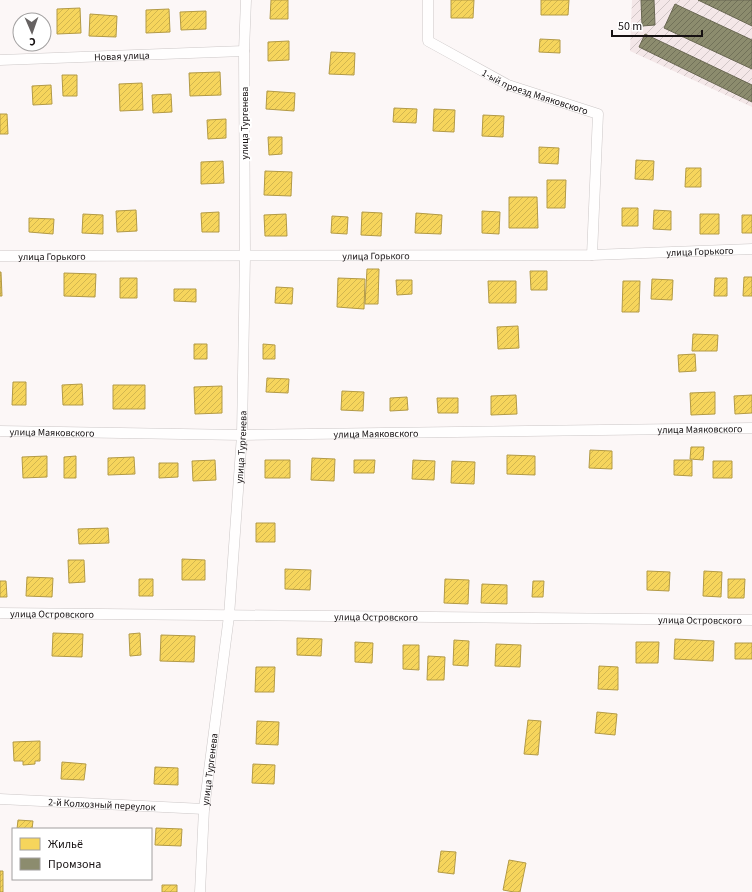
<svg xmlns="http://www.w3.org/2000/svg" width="752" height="892" font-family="'Source Sans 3',sans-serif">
<defs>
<pattern id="industrial-furrows" width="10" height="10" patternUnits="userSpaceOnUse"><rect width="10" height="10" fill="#f4e7e8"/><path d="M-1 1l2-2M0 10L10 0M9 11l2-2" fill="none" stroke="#d0c5c6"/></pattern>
<pattern id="homes-hatch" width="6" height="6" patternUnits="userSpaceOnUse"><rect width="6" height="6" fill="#f6d55c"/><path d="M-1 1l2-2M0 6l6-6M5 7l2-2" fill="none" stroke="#d2b64f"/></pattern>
<pattern id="industry-hatch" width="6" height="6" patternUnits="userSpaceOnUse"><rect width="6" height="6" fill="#8c8c6e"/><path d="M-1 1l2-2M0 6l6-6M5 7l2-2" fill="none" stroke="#717159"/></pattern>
</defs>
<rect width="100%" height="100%" fill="#fcf7f7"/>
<!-- industrial -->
<path fill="url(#industrial-furrows)" d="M632,0h120v107l-122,-56z"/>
<!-- homes -->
<path fill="url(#homes-hatch)" stroke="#b39a46" d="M271,0h17v19h-18z
M451,0h23l-1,18h-22z
M541,0h28l-1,15h-27z
M80,8l1,25 -24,1v-25z
M169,9l1,23 -24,1v-23z
M206,11v18l-25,1 -1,-18z
M90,14l27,2 -1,21 -27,-1z
M540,39l20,1v13l-21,-1z
M289,41v19l-21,1v-19z
M331,52l24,1 -1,22 -25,-1z
M220,72l1,23 -31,1 -1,-23z
M62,75h15v21h-14z
M142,83l1,27 -23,1 -1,-27z
M51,85l1,19 -19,1 -1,-19z
M267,91l28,2 -1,18 -28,-2z
M171,94l1,18 -19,1 -1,-18z
M394,108l23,1 -1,14 -23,-1z
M434,109l21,1 -1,22 -21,-1z
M0,114h7l1,20h-8z
M483,115l21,1 -1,21 -21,-1z
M226,119v19l-18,1 -1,-19z
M268,137h14v17l-13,1z
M539,147l20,1 -1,16 -19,-1z
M636,160l18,1 -1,19 -18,-1z
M223,161l1,22 -23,1v-22z
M686,168h15v19h-16z
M265,171l27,1 -1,24 -27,-1z
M547,180h19l-1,28h-18z
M509,197h28l1,31h-29z
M622,208h16v18h-16z
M136,210l1,21 -20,1 -1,-21z
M654,210l17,1v19l-18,-1z
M482,211l18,1 -1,22 -17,-1z
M219,212v20h-17l-1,-19z
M362,212l20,1 -1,23 -20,-1z
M416,213l26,2 -1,19 -26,-1z
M83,214l20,1v19l-21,-1z
M286,214l1,22h-22l-1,-21z
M700,214h19v20h-19z
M742,215h10v18h-10z
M332,216l16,1 -1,17 -16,-1z
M29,218l25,1 -1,15 -24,-2z
M367,269h12l-1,35h-13z
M530,271h17v19h-16z
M0,272h1l1,24h-2z
M64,273l32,1 -1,23 -31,-1z
M744,277h8v19h-9z
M120,278h17v20h-17z
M338,278l27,1 -1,30 -27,-2z
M715,278h12v18h-13z
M652,279l21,1 -1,20 -21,-1z
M396,280h16v14l-15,1z
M488,281h28v22h-27z
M623,281h17l-1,31h-17z
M276,287l17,1 -1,16 -17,-1z
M174,289h22v13l-22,-1z
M518,326l1,22 -21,1 -1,-22z
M693,334l25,1 -1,16h-25z
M194,344h13v15h-13z
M263,344l12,1v14h-12z
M695,354l1,17 -17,1 -1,-17z
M267,378l22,1 -1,14 -22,-1z
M13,382h13v23h-14z
M82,384l1,21h-20l-1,-20z
M113,385h32v24h-32z
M222,386v27l-27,1 -1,-27z
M342,391l22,1 -1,19 -22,-1z
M715,392v22l-24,1 -1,-22z
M516,395l1,19 -26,1v-19z
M752,395v18l-17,1 -1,-18z
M407,397l1,13 -18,1v-13z
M437,398h21v15h-20z
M691,447h13l-1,13 -13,-1z
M590,450l22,1v18l-23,-1z
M507,455l28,1v19l-28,-1z
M47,456v21l-24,1 -1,-21z
M76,456v22h-12v-21z
M134,457l1,17 -27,1v-17z
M312,458l23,1 -1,22 -23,-1z
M215,460l1,20 -23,1 -1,-20z
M265,460h25v18h-25z
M354,460h21l-1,13h-20z
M413,460l22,1 -1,19 -22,-1z
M674,460h18v16l-18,-1z
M452,461l23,1 -1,22 -23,-1z
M713,461h19v17h-19z
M159,463h19v14l-19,1z
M256,523h19v19h-19z
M108,528l1,15 -30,1 -1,-15z
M182,559l23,1v20h-23z
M68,560h16l1,22 -16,1z
M285,569l26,1 -1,20 -25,-1z
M647,571l23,1 -1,19 -22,-1z
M704,571l18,1 -1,25 -18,-1z
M27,577l26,1 -1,19 -26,-1z
M139,579h14v17h-14z
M445,579l24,1 -1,24 -24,-1z
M728,579h17l-1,19h-16z
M0,581h6l1,16h-7z
M533,581h11l-1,16h-11z
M482,584l25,1v19l-26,-1z
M53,633l30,1 -1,23 -30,-1z
M140,633l1,22 -11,1 -1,-22z
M161,635l34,1 -1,26 -34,-1z
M297,638l25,1 -1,17 -24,-1z
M675,639l39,2 -1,20 -39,-2z
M454,640l15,1 -1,25 -15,-1z
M355,642l18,1 -1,20 -17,-1z
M636,642h23l-1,21h-22z
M735,643h17v16h-17z
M496,644l25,1 -1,22 -25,-1z
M403,645h16v25l-16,-1z
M428,656l17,1 -1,23h-17z
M599,666l19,1v23l-20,-1z
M256,667h19l-1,25h-19z
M597,712l20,2 -2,21 -20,-2z
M528,720l13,1 -3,34 -14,-1z
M257,721l22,1 -1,23 -22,-1z
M40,741v20h-5v3l-12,1v-4h-9l-1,-19z
M62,762l24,2 -2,16 -23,-1z
M253,764l22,1 -1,19 -22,-1z
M155,767l23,1v17l-24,-1z
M18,820l15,1 -1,8h-15z
M156,828l26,1 -1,17 -26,-1z
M441,851l15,1 -2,22 -16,-2z
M509,860l17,3 -6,29h-6l-11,-2z
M0,871h3v21h-3z
M162,885h15v7h-15z"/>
<!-- industry -->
<path fill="url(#industry-hatch)" stroke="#696752" d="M641,0h13l1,25 -13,1z
M698,0h54v26z
M675,4l77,36v29l-88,-41z
M645,34l107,51v17l-113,-55z"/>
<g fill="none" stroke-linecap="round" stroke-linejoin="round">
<defs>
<g id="minor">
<path id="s1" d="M428,0v41l80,44 90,29 -6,141"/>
<path id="s2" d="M0,60l244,-9"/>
<path id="s3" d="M0,256l592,-1 160,-6"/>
<path id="s4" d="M0,431l242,4 510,-7"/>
<path id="s5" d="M0,613l752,7"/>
<path id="s6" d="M0,799l204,10"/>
<path id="s7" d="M200,892l4,-83 25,-193 13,-181 3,-179 -1,-205 2,-51"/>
</g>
</defs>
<!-- minor casing -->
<use href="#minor" stroke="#ccc7c7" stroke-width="11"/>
<!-- minor -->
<use href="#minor" stroke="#fffefe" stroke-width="10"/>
</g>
<g text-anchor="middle" stroke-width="4" stroke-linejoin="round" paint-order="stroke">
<!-- street labels -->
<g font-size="10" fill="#161112" stroke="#fff">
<text dy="4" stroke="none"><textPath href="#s2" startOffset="122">Новая улица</textPath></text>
<text dy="4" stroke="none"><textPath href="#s1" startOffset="160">1-ый проезд Маяковского</textPath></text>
<text transform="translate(244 123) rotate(-90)" y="4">улица Тургенева</text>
<text dy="4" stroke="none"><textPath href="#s3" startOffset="700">улица Горького</textPath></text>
<text dy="4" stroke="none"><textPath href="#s3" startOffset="52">улица Горького</textPath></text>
<text dy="4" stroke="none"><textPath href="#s3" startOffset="376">улица Горького</textPath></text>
<text dy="4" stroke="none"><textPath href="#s4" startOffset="700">улица Маяковского</textPath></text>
<text dy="4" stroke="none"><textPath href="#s4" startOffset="52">улица Маяковского</textPath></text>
<text dy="4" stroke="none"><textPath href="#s4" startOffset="376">улица Маяковского</textPath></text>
<text dy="4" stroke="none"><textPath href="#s7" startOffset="447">улица Тургенева</textPath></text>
<text dy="4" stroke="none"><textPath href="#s5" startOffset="52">улица Островского</textPath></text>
<text dy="4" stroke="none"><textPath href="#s5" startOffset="376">улица Островского</textPath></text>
<text dy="4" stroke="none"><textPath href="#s5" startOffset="700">улица Островского</textPath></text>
<text dy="4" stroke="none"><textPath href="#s7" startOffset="123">улица Тургенева</textPath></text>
<text dy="4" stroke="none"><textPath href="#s6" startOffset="102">2-й Колхозный переулок</textPath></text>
</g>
</g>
<!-- legend -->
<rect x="12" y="828" width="140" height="52" fill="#ffffff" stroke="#a2a0a0"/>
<rect x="20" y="838" width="20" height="12" fill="#f6d55c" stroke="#a2a0a0"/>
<text x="48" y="848" font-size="12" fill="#161112">Жильё</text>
<rect x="20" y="858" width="20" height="12" fill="#8c8c6e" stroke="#a2a0a0"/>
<text x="48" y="868" font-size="12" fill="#161112">Промзона</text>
<!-- north arrow -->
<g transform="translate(32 32) rotate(178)"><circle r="19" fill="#ffffff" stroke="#a2a0a0"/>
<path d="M0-3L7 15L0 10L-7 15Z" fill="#666262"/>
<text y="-6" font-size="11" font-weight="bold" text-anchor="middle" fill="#161112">С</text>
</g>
<!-- scale -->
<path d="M612 30v6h90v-6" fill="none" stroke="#161112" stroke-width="2"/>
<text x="618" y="30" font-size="12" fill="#161112" stroke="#ffffff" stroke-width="3" paint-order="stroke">50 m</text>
</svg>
